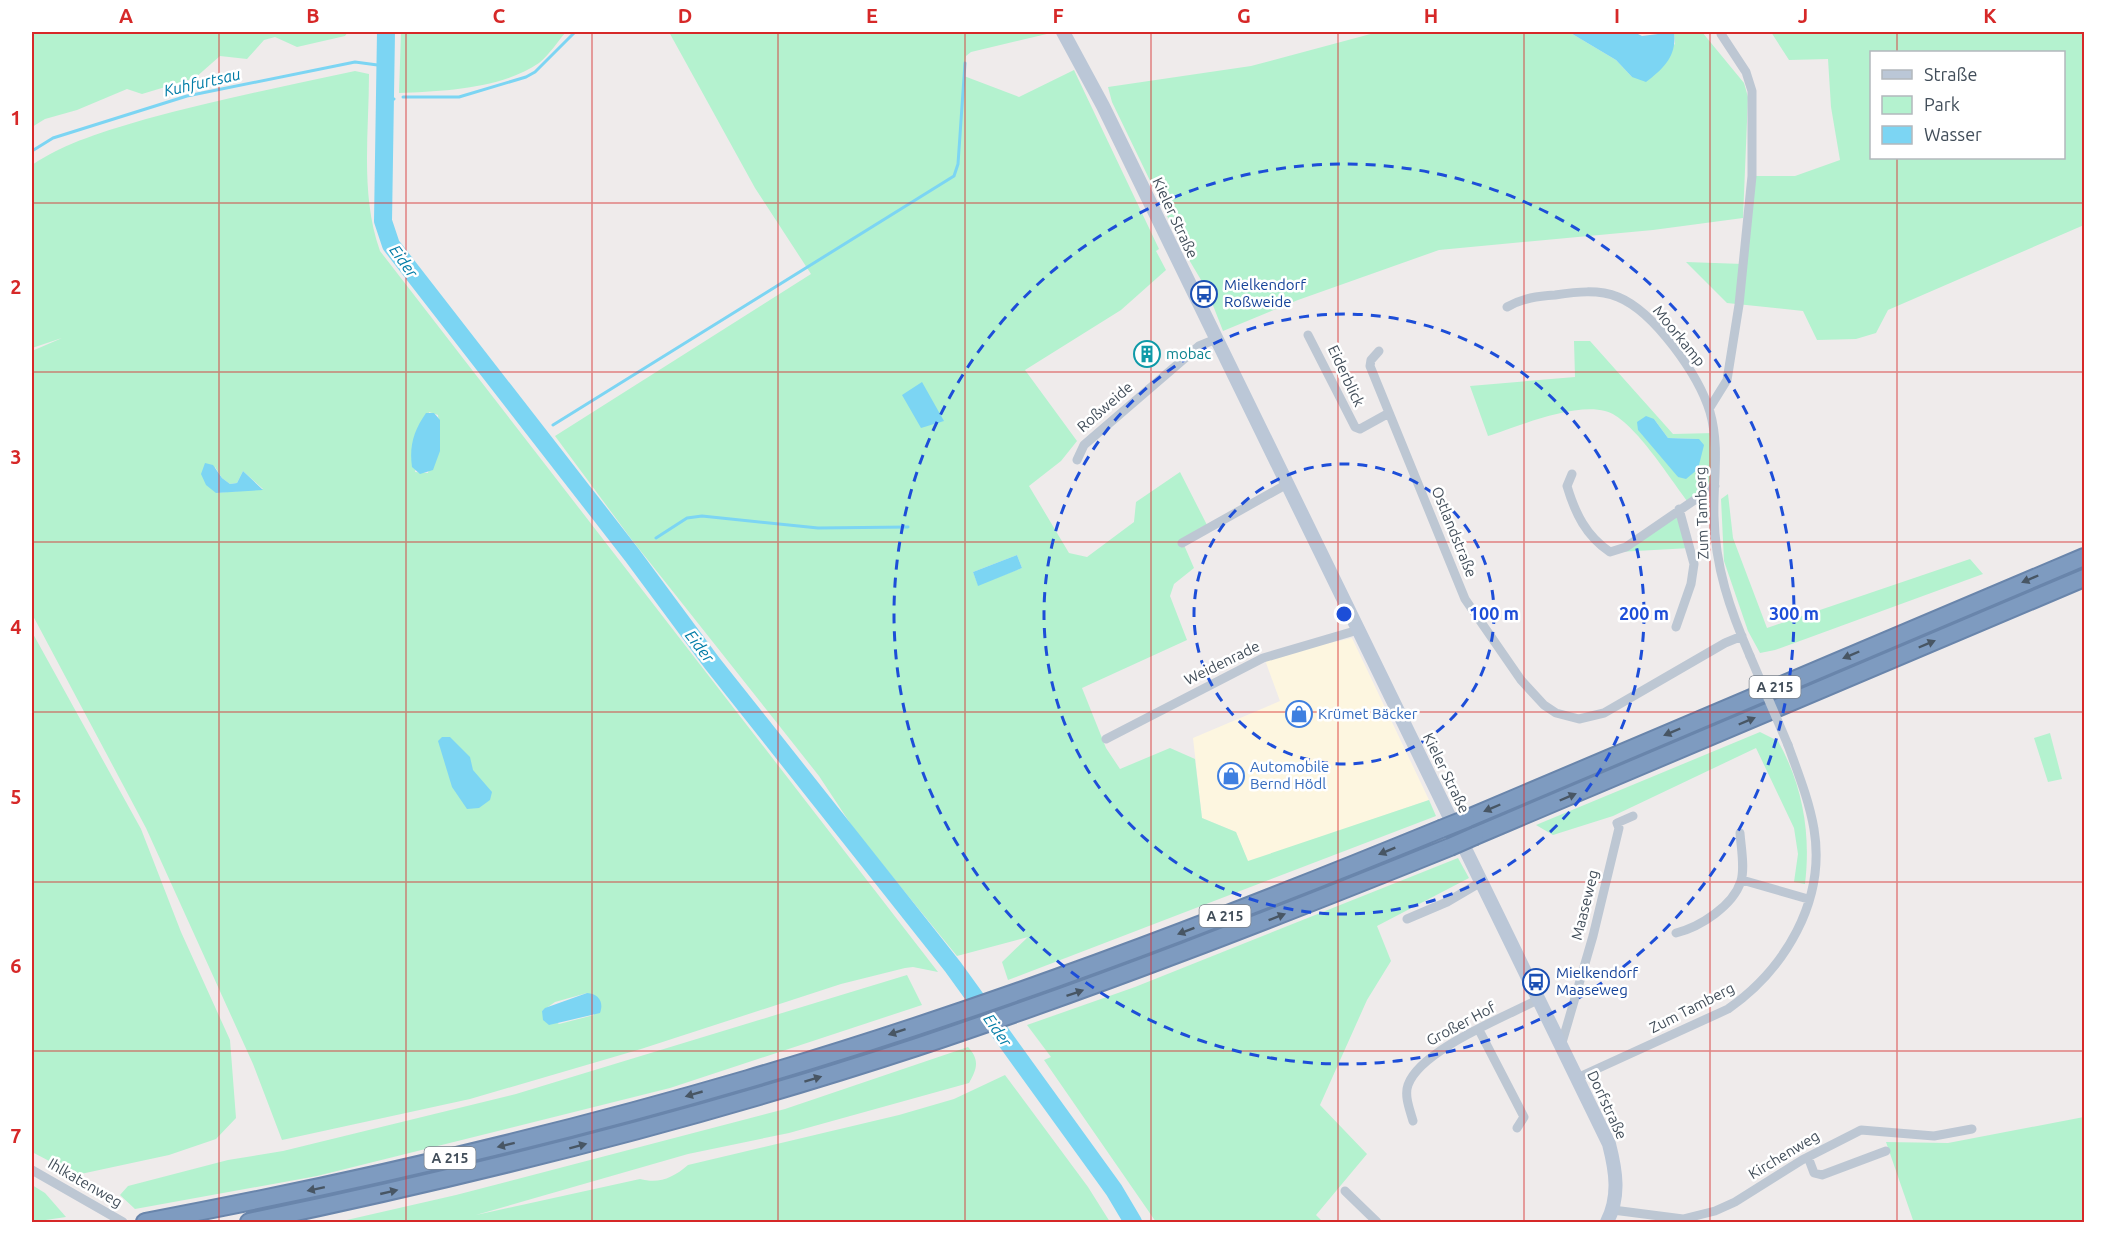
<svg xmlns="http://www.w3.org/2000/svg" width="2116" height="1254" font-family="Ubuntu,sans-serif">
<rect width="100%" height="100%" fill="#efebeb"/>
<!-- commercial -->
<path fill="#fdf6e0" d="M1352,638l77,162 -181,62 -12,-30 -34,-14 -9,-80 87,-37 -15,-41 28,-9z"/>
<!-- green -->
<path fill="#b4f2cf" fill-rule="evenodd" d="M32,32h316l-3,4 -48,11 -22,-10 -11,3 -17,19 -27,-3 -25,22 -53,16 -15,-5 -50,21 -32,9 -13,8z
M401,32h165c-8,9 -17,23 -27,31 -38,26 -96,28 -140,30z
M669,32h381l1,1 -80,19 -5,4 -2,20 55,21 55,-27 85,179 -3,2 10,19 -45,40 -96,60 52,71 -16,20 -32,25 40,67 18,4 47,-35 2,-20 44,-30 27,53 -23,20 10,23 -20,16 -4,12 17,44 -105,48 24,60 14,21 50,-21 25,11 7,59 34,14 12,29 181,-61 7,16 -428,164 -6,-18 26,-25 -71,19 -101,-124 -37,-56 -187,-236 -77,-104 256,-162 -56,-86zM1017,555l5,13 -44,17 -5,-13z
M1378,32h191l47,28 16,17 43,-33 -1,-12h28l42,51 4,14 -5,121 -90,12 -214,20 -141,50 -75,31 -16,-41 -22,-37 -73,-151 -4,-15 143,-21z
M1771,32h313v193l-196,85 -12,23 -20,6 -39,1 -14,-29 -76,-8 -41,-41 57,2 9,-88h43l45,-16 -9,-53 -3,-48 -39,1zM1872,52h192v106h-192z
M355,71l14,3c0,60 -9,120 11,177l558,721 -25,-5 -8,1 -64,16 -200,65 -171,50 -188,41 -29,-76 -107,-236 -114,-214v-263l30,-13 -30,10v-183c34,-23 74,-34 114,-46 69,-19 139,-33 209,-48zM429,412l9,3 2,15 -12,43 -13,-1zM215,467l7,11 8,6 7,-1 6,-12 20,18 -47,4zM587,993l7,22 -35,9 -17,-13 13,-9z
M1574,341h16l83,93 42,-1v53l-27,16c-18,-23 -56,-85 -83,-91 -32,-8 -86,15 -117,25l-18,-50 105,-9zM1654,419l14,19 31,1 -21,38z
M1728,494l5,44 34,90 203,-69 13,15 -208,76 -15,3 -12,-22 -24,-70 -3,-62z
M1679,509l12,39 -74,4z
M32,632l109,197 40,103 49,108 6,78 -20,21 -47,16 -93,20 -44,-23z
M1760,732l18,9c25,45 33,93 27,143l-11,-2 4,-28 -4,-26 -38,-80 -143,68 -60,19 -17,-10z
M2050,733l12,46 -14,3 -14,-44z
M1458,858l11,20 -92,48 14,35 -24,39 -47,105 47,49 -51,61 7,7h-167l-112,-162 7,-3 -24,-32 108,-38z
M907,975l15,30 -252,83 -353,88 -182,33 -15,-14 8,-9 100,-26 55,-9 233,-57z
M968,1047c12,13 9,22 1,36l-180,50 -101,21 -212,61 164,-36c19,5 33,-1 48,-14l211,-50 55,-16 51,-24 83,112 22,35h-772l118,-27 329,-86z
M2084,1117v105h-177l6,-2 -27,-78 62,1z
M32,1185l13,8 21,24 -34,5z"/>
<!-- water -->
<path fill="#7cd5f3" d="M1569,32h65l8,4 32,-4c3,24 -10,36 -28,50l-14,-5 -16,-17z
M922,382l22,39 -23,7 -19,-33z
M426,413h8l6,7v31l-7,19 -13,4 -8,-7c-3,-21 2,-37 14,-54z
M1646,416l8,3 14,19 31,1 5,6 -6,24 -12,10 -8,-2 -40,-47 -1,-8z
M205,463l8,2 9,13 8,6 7,-1 6,-12 20,19 -47,3 -10,-8 -5,-11z
M1017,555l5,13 -44,18 -5,-14z
M442,737h8l20,20 3,13 19,22 -2,8 -11,8 -12,1 -15,-22 -14,-46z
M587,993c12,1 17,9 13,20l-51,12 -6,-5 -1,-9 3,-3z"/>
<g fill="none" stroke-linecap="round" stroke-linejoin="round">
<!-- stream -->
<path stroke="#7cd5f3" stroke-width="3" d="M383,97l11,2
M403,97h56l67,-20 9,-5 40,-40
M32,151l21,-13 134,-42 168,-34 30,4
M553,425l401,-249 4,-12 7,-101
M656,538l31,-20 15,-2 116,12 90,-1"/>
<!-- river -->
<path stroke="#7cd5f3" stroke-width="18" d="M386,32l-3,189 8,24 241,310 80,108 241,304 161,223 19,32"/>
<defs>
<path id="highway" d="M1466,819l618,-262
M1475,836l609,-258
M145,1222c203,-38 405,-85 603,-143 236,-69 466,-157 693,-250
M249,1222c226,-47 449,-103 668,-175 180,-60 357,-129 533,-200"/>
</defs>
<!-- highway casing -->
<use href="#highway" stroke="#6985ab" stroke-width="20"/>
<!-- street -->
<path stroke="#bdc7d3" stroke-width="9" d="M1507,307c16,-9 31,-11 48,-12 21,-3 43,-6 63,2 37,15 81,79 92,115 10,35 3,69 4,104 1,51 16,94 36,140
M1308,335l47,92 5,2 29,-16
M1379,351l-8,9 -1,6 95,233 56,81 23,25 12,8 23,6 25,-6 121,-70 17,-7
M1709,409l18,-29 12,-75 13,-129v-85l-6,-19 -25,-38
M1077,460l7,-15 115,-99 17,-7
M1572,474l-5,12c8,27 19,50 43,66l16,-5 89,-61
M1182,543l105,-59
M1676,627l15,-43 3,-20 -15,-55
M1106,739l157,-81 95,-28
M1742,880l66,19
M1407,919l40,-17 34,-20
M1676,933c24,-6 57,-27 65,-52 4,-13 0,-34 -1,-48
M1479,1030l45,87 -7,11
M1561,1046l32,-110 26,-108 -2,-5 16,-7
M1577,1078l151,-69c57,-40 98,-108 86,-180 -5,-29 -16,-56 -26,-84
M1413,1121c-3,-11 -9,-25 -5,-36 12,-35 97,-68 131,-86
M1808,1157l6,16 8,2 64,-24
M32,1170l91,52
M1345,1191l32,31
M1613,1210l70,9 32,-8 20,-9 67,-42 59,-30 73,6 38,-7"/>
<!-- secondary -->
<path stroke="#bbc7d7" stroke-width="14" d="M1063,32l40,74 506,1038c7,27 11,53 -2,78"/>
<!-- highway -->
<use href="#highway" stroke="#7e9bc0" stroke-width="16"/>
<defs>
<path id="highway-bridge" d="M1441,829l25,-10
M1450,847l25,-11"/>
</defs>
<!-- highway-bridge casing -->
<use href="#highway-bridge" stroke="#6985ab" stroke-width="20" stroke-linecap="butt"/>
<!-- street-bridge -->
<path stroke="#bdc7d3" stroke-width="9" d="M1750,656l38,89"/>
<!-- highway-bridge -->
<use href="#highway-bridge" stroke="#7e9bc0" stroke-width="16"/>
</g>
<!-- one-way arrows -->
<defs><path id="oneway-solid" d="M-6-.8H1V-3.2L6.5 0L1 3.2V.8H-6Z" transform="scale(1.5)"/></defs>
<g fill="#485664">
<use href="#oneway-solid" transform="translate(2030 579) rotate(157)"/>
<use href="#oneway-solid" transform="translate(1927 644) rotate(-23)"/>
<use href="#oneway-solid" transform="translate(1851 655) rotate(157)"/>
<use href="#oneway-solid" transform="translate(1747 721) rotate(-23)"/>
<use href="#oneway-solid" transform="translate(1672 732) rotate(157)"/>
<use href="#oneway-solid" transform="translate(1568 797) rotate(-23)"/>
<use href="#oneway-solid" transform="translate(1492 808) rotate(157)"/>
<use href="#oneway-solid" transform="translate(1387 851) rotate(158)"/>
<use href="#oneway-solid" transform="translate(1277 917) rotate(-21)"/>
<use href="#oneway-solid" transform="translate(1186 931) rotate(159)"/>
<use href="#oneway-solid" transform="translate(1075 993) rotate(-19)"/>
<use href="#oneway-solid" transform="translate(897 1032) rotate(162)"/>
<use href="#oneway-solid" transform="translate(813 1079) rotate(-17)"/>
<use href="#oneway-solid" transform="translate(694 1094) rotate(164)"/>
<use href="#oneway-solid" transform="translate(506 1145) rotate(166)"/>
<use href="#oneway-solid" transform="translate(578 1146) rotate(-15)"/>
<use href="#oneway-solid" transform="translate(316 1189) rotate(168)"/>
<use href="#oneway-solid" transform="translate(389 1192) rotate(-13)"/>
</g>
<!-- grid -->
<path fill="none" stroke="#d62828" stroke-width="1.5" stroke-opacity="0.55" d="M219,32v1190M406,32v1190M592,32v1190M778,32v1190M965,32v1190M1151,32v1190M1338,32v1190M1524,32v1190M1710,32v1190M1897,32v20M1897,158v1064M32,203h2052M32,372h2052M32,542h2052M32,712h2052M32,882h2052M32,1051h2052"/>
<!-- distance rings -->
<g fill="none" stroke="#1d4ed8" stroke-width="3" stroke-dasharray="10 8">
<circle cx="1344" cy="614" r="150"/>
<circle cx="1344" cy="614" r="300"/>
<circle cx="1344" cy="614" r="450"/>
</g>
<!-- icons -->
<defs>
<symbol id="bus-ring" viewBox="-11 -11 22 22"><circle r="9.5" fill="#fff" stroke="#1a4fb4" stroke-width="1.5"/><path d="M-5-6H5V4H4V6H2V4H-2V6H-4V4H-5ZM-3.5-4V0h7V-4ZM-3.5 1.2v1.5H-2V1.2ZM2 1.2v1.5H3.5V1.2Z" fill="#1a4fb4"/></symbol>
<symbol id="building-ring" viewBox="-11 -11 22 22"><circle r="9.5" fill="#fff" stroke="#0f9aa8" stroke-width="1.5"/><path d="M-4-6H4V6H1V3H-1V6H-4ZM-2.5-4.3h1.7v1.8h-1.7ZM.8-4.3h1.7v1.8H.8ZM-2.5-1h1.7V.8h-1.7ZM.8-1h1.7V.8H.8Z" fill="#0f9aa8"/></symbol>
<symbol id="shop-ring" viewBox="-11 -11 22 22"><circle r="9.5" fill="#fff" stroke="#3f7fe0" stroke-width="1.5"/><path d="M-5-2.5h2.3a2.7 3.5 0 0 1 5.4 0H5L5.5 6h-11ZM-1.5-2.5h3a1.5 2.3 0 0 0-3 0Z" fill="#3f7fe0"/></symbol>
</defs>
<g fill-rule="evenodd">
<use href="#bus-ring" x="1189" y="279" width="30" height="30"/>
<use href="#building-ring" x="1132" y="339" width="30" height="30"/>
<use href="#shop-ring" x="1284" y="699" width="30" height="30"/>
<use href="#shop-ring" x="1216" y="761" width="30" height="30"/>
<use href="#bus-ring" x="1521" y="967" width="30" height="30"/>
</g>
<g text-anchor="middle" stroke-width="5" stroke-linejoin="round" paint-order="stroke">
<!-- shield labels -->
<g fill="#fff" stroke="#7b838c" stroke-width="1.5">
<rect x="1749.5" y="676" width="51" height="22" rx="4.5"/>
<rect x="1199.5" y="905" width="51" height="22" rx="4.5"/>
<rect x="424.5" y="1147" width="51" height="22" rx="4.5"/>
</g>
<g font-size="14" font-weight="bold" fill="#424e5a">
<text x="1775" y="692">A 215</text>
<text x="1225" y="921">A 215</text>
<text x="450" y="1163">A 215</text>
</g>
<!-- street labels -->
<g font-size="15" fill="#424e5a" stroke="#fff">
<text transform="translate(1175 218) rotate(65)" y="5">Kieler Straße</text>
<text transform="translate(1679 336) rotate(51)" y="5">Moorkamp</text>
<text transform="translate(1346 376) rotate(65)" y="5">Eiderblick</text>
<text transform="translate(1105 407) rotate(-41)" y="5">Roßweide</text>
<text transform="translate(1702 513) rotate(-92)" y="5">Zum Tamberg</text>
<text transform="translate(1454 532) rotate(68)" y="5">Ostlandstraße</text>
<text transform="translate(1222 663) rotate(-26)" y="5">Weidenrade</text>
<text transform="translate(1446 773) rotate(64)" y="5">Kieler Straße</text>
<text transform="translate(1585 905) rotate(-76)" y="5">Maaseweg</text>
<text transform="translate(1692 1008) rotate(-27)" y="5">Zum Tamberg</text>
<text transform="translate(1461 1024) rotate(-28)" y="5">Großer Hof</text>
<text transform="translate(1607 1105) rotate(65)" y="5">Dorfstraße</text>
<text transform="translate(1784 1155) rotate(-31)" y="5">Kirchenweg</text>
<text transform="translate(85 1183) rotate(30)" y="5">Ihlkatenweg</text>
</g>
<!-- transit labels -->
<g font-size="15" fill="#164399" stroke="#fff" text-anchor="start">
<text x="1224" y="290">Mielkendorf<tspan x="1224" dy="17">Roßweide</tspan></text>
<text x="1556" y="978">Mielkendorf<tspan x="1556" dy="17">Maaseweg</tspan></text>
</g>
<!-- culture labels -->
<g font-size="15" fill="#0d838f" stroke="#fff" text-anchor="start">
<text x="1166" y="359">mobac</text>
</g>
<!-- shop labels -->
<g font-size="15" fill="#366cbe" stroke="#fff" text-anchor="start">
<text x="1318" y="719">Krümet Bäcker</text>
<text x="1250" y="772">Automobile<tspan x="1250" dy="17">Bernd Hödl</tspan></text>
</g>
<!-- water labels -->
<g font-size="16" font-style="italic" fill="#017ca7" stroke="#fff">
<text transform="translate(202 82) rotate(-13)" y="6">Kuhfurtsau</text>
<text transform="translate(404 261) rotate(54)" y="6">Eider</text>
<text transform="translate(700 646) rotate(52)" y="6">Eider</text>
<text transform="translate(998 1030) rotate(55)" y="6">Eider</text>
</g>
</g>
<circle cx="1344" cy="614" r="9" fill="#1d4ed8" stroke="#fff" stroke-width="3"/>
<g font-size="18" text-anchor="middle" font-weight="bold" fill="#1d4ed8" stroke="#fff" stroke-width="5" stroke-linejoin="round" paint-order="stroke">
<text x="1494" y="620">100 m</text>
<text x="1644" y="620">200 m</text>
<text x="1794" y="620">300 m</text>
</g>
<!-- border -->
<rect width="2116" height="1254" fill="none" stroke="#ffffff" stroke-width="66"/>
<!-- legend -->
<rect x="1870" y="51" width="195" height="108" fill="#ffffff" stroke="#b3b8bd" stroke-width="1.5"/>
<rect x="1882" y="70" width="30" height="9" fill="#bbc7d7" stroke="#b3b8bd" stroke-width="1.5"/>
<text x="1924" y="81" font-size="18" fill="#424e5a">Straße</text>
<rect x="1882" y="96" width="30" height="18" fill="#b4f2cf" stroke="#b3b8bd" stroke-width="1.5"/>
<text x="1924" y="111" font-size="18" fill="#424e5a">Park</text>
<rect x="1882" y="126" width="30" height="18" fill="#7cd5f3" stroke="#b3b8bd" stroke-width="1.5"/>
<text x="1924" y="141" font-size="18" fill="#424e5a">Wasser</text>
<rect x="33" y="33" width="2050" height="1188" fill="none" stroke="#d62828" stroke-width="2"/>
<g font-size="20" text-anchor="middle" font-weight="bold" fill="#d62828">
<text x="126" y="23">A</text>
<text x="313" y="23">B</text>
<text x="499" y="23">C</text>
<text x="685" y="23">D</text>
<text x="872" y="23">E</text>
<text x="1058" y="23">F</text>
<text x="1244" y="23">G</text>
<text x="1431" y="23">H</text>
<text x="1617" y="23">I</text>
<text x="1803" y="23">J</text>
<text x="1990" y="23">K</text>
<text x="16" y="125">1</text>
<text x="16" y="294">2</text>
<text x="16" y="464">3</text>
<text x="16" y="634">4</text>
<text x="16" y="804">5</text>
<text x="16" y="973">6</text>
<text x="16" y="1143">7</text>
</g>
</svg>
